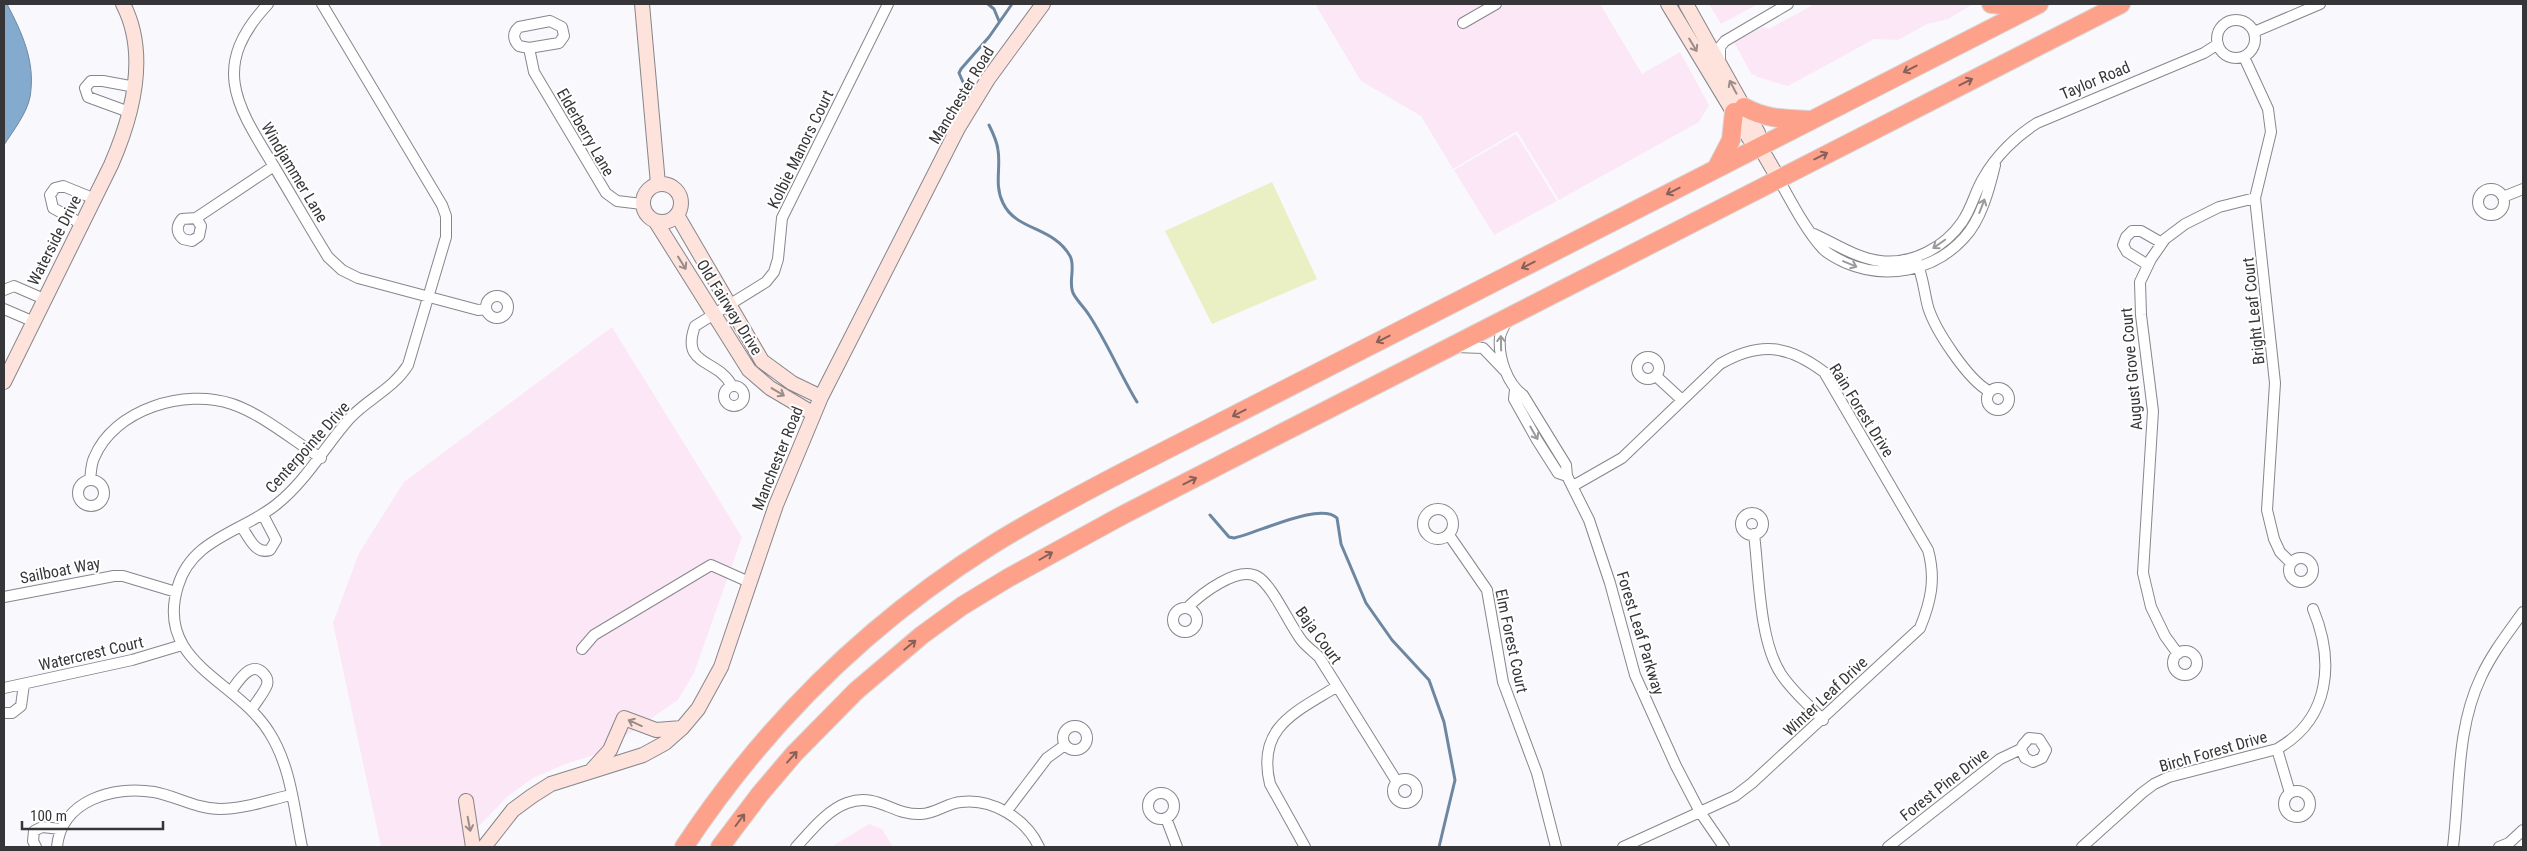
<svg xmlns="http://www.w3.org/2000/svg" width="2527" height="851" font-family="'Roboto Condensed',sans-serif">
<rect width="100%" height="100%" fill="#f9f8fd"/>
<!-- commercial -->
<path fill="#fce7f7" d="M1315,4h285l42,70 38,-22 29,53 -10,17 -140,78 -42,-69 -64,38 -32,-53 -60,-35z
M1709,4h49l-37,20z
M1815,4h158l-25,15 -21,5 -29,16 -24,-1 -86,47 -31,-9 -3,-3 -2,1 -18,-33 29,-15 6,2z
M1516,134l41,67 -63,34 -40,-65z
M612,327l130,210 -48,136 -16,27 -77,53 -36,11 -32,14 -25,18 -30,31 -15,20h-82l-48,-224 26,-70 45,-71z
M869,824l13,5 11,18h-62z"/>
<!-- green -->
<path fill="#eaf0c3" d="M1272,182l45,97 -105,45 -47,-93z"/>
<!-- water -->
<path fill="#84aacd" stroke="#6d87a0" d="M4,4h3c15,29 29,58 23,93 -3,16 -17,34 -26,48z"/>
<g fill="none" stroke-linecap="round" stroke-linejoin="round">
<!-- stream -->
<path stroke="#6d87a0" stroke-width="3" d="M988,4l6,5 5,12
M963,82l-4,-9 2,-4 28,-32 23,-33
M989,125c4,8 8,16 9,25 3,18 -4,35 5,53 13,28 50,23 67,53 6,11 -2,25 3,37 4,8 11,14 16,22 18,27 31,59 48,87
M1210,515l19,22 5,1c22,-4 86,-37 103,-20l4,26 25,59 26,37 37,40 15,42 11,58 -16,67"/>
<defs>
<path id="street" d="M268,4c-59,63 -31,102 7,164 18,30 35,60 53,89l14,13 16,8 120,32 7,-1
M2217 39a19 19 0 1 1 38 0a19 19 0 1 1-38 0Z
M1463,23l33,-19
M2254,32l66,-28
M529,48l-10,-2c-6,-6 -7,-13 0,-19l31,-6 12,6 2,9 -5,7 -30,5 5,24 72,121 11,8 25,3
M2244,57l24,52 3,23 -16,66 20,185 -8,127 7,29 6,13 11,11
M1720,62v-15l5,-6 63,-37
M129,112l-41,-15 -3,-9 6,-7h12l32,6
M1778,178c13,23 27,51 45,71 6,6 15,10 23,14 40,17 88,8 118,-25 17,-18 25,-48 31,-73
M2478 202a13 13 0 1 1 26 0a13 13 0 1 1-26 0Z
M2503,197l20,-8
M196,218l5,8 -2,10 -7,5 -9,-2c-7,-6 -7,-13 -1,-20l14,-1 78,-52
M82,224l-29,-16 -3,-13 5,-7 8,-2 32,13
M1814,234c22,10 42,24 66,27 32,4 65,-14 82,-39 10,-14 13,-31 22,-45 12,-21 32,-41 53,-54l167,-70 14,-9
M1916,261c7,14 8,31 12,46 7,23 40,73 61,84
M2148,265l-21,-13 -4,-7 3,-8 6,-6h9l21,12
M4,290l10,-4 30,13
M486 307a11 11 0 1 1 22 0a11 11 0 1 1-22 0Z
M4,309l28,12
M1508,319c-3,6 -7,12 -8,18 -2,20 7,47 23,58l43,70 1,11 22,44 21,63 25,92 41,91 24,46 24,35
M1456,347l27,1 22,23
M1637 368a11 11 0 1 1 22 0a11 11 0 1 1-22 0Z
M1656,376l26,24
M724 396a10 10 0 1 1 20 0a10 10 0 1 1-20 0Z
M732,386c-14,-28 -52,-19 -37,-60l71,-44 8,-10 4,-13 4,-41 106,-214
M1987 399a11 11 0 1 1 22 0a11 11 0 1 1-22 0Z
M1515,390l-1,9 23,41 21,33 9,3
M90,480c1,-7 1,-16 4,-22 20,-49 91,-70 138,-54 30,10 62,37 89,54
M78 493a13 13 0 1 1 26 0a13 13 0 1 1-26 0Z
M1573,486l49,-28 98,-94c40,-23 68,-19 104,8l104,178c8,29 3,51 -8,78l-168,155 -17,13 -112,51
M1423 524a15 15 0 1 1 30 0a15 15 0 1 1-30 0Z
M1741 524a11 11 0 1 1 22 0a11 11 0 1 1-22 0Z
M241,526c8,11 14,29 29,24l6,-10 -13,-25
M1754,534c5,40 5,107 27,140 11,17 28,31 42,46
M1449,535l38,55 16,92 34,91 19,74
M2289 570a12 12 0 1 1 24 0a12 12 0 1 1-24 0Z
M4,597l110,-21h9l53,16
M1187,608c14,-14 51,-43 71,-31 15,9 32,49 44,64 5,6 12,11 17,16l78,125
M1173 620a12 12 0 1 1 24 0a12 12 0 1 1-24 0Z
M582,649l12,-14 117,-70 38,17
M2173 663a12 12 0 1 1 24 0a12 12 0 1 1-24 0Z
M2178,654l-13,-18 -14,-29 -8,-34 10,-162 -12,-96 -1,-33 11,-23 14,-20 20,-15 34,-17 36,-9
M4,688l128,-28 50,-15
M231,691c7,-9 20,-32 33,-17 3,3 4,7 3,11 -3,8 -11,17 -15,24
M4,713h8l9,-7 3,-22
M1063 738a12 12 0 1 1 24 0a12 12 0 1 1-24 0Z
M2277,749l13,44
M1393 791a12 12 0 1 1 24 0a12 12 0 1 1-24 0Z
M2284 804a13 13 0 1 1 26 0a13 13 0 1 1-26 0Z
M1148 806a13 13 0 1 1 26 0a13 13 0 1 1-26 0Z
M1006,812l41,-54 18,-13
M1166,818l11,29
M36,847l-3,-6 1,-10 8,-4 19,2
M57,847c4,-46 56,-62 97,-55 22,4 43,17 66,17 24,0 48,-9 71,-14
M302,847c-8,-38 -11,-81 -33,-115 -32,-52 -115,-69 -91,-146 14,-48 65,-54 99,-82 30,-24 48,-58 73,-86 19,-20 43,-29 58,-53l38,-128v-21l-4,-11 -120,-201
M796,847c14,-15 31,-37 51,-44 31,-11 46,13 74,11 14,0 26,-11 40,-12 32,-4 65,17 78,45
M1305,847l-35,-63c-14,-57 26,-72 66,-97
M1888,847l112,-88 21,-10 2,-4 6,-7 10,1 7,11 -4,8 -9,4 -8,-4 -4,-9
M2082,847l60,-54 12,-9 15,-7 108,-28c53,-30 58,-87 36,-140
M2453,847c7,-56 3,-118 28,-170 11,-24 27,-44 42,-65
M2499,847l10,-4 14,-13"/>
<path id="secondary" d="M642,4l16,180
M1668,4l81,134 11,9 18,31
M1686,4l72,129 2,14
M643 203a19 19 0 1 1 38 0a19 19 0 1 1-38 0Z
M677,215l85,146 30,22 29,14
M656,222l93,148 21,18 44,26
M4,382l107,-217c21,-48 38,-111 12,-161
M591,771l19,-21 14,-32 32,12 26,-2
M466,801l7,46
M484,847l29,-37 19,-14 19,-12 92,-29 22,-12 17,-15 16,-19 23,-42 55,-162 45,-108 137,-269 30,-49 55,-75"/>
<path id="highway" d="M1991,4l38,3
M1744,107c21,12 42,12 65,13
M1716,169l15,-29 3,-28
M684,847c80,-121 184,-224 308,-302 43,-27 89,-51 135,-75l912,-466
M720,847l40,-53 34,-40 62,-63 66,-56 40,-29 46,-28 113,-62 161,-83 839,-429"/>
</defs>
<!-- street casing -->
<use href="#street" stroke="#87868b" stroke-width="12"/>
<!-- secondary casing -->
<use href="#secondary" stroke="#87868b" stroke-width="16"/>
<!-- highway casing -->
<use href="#highway" stroke="#d7d7d7" stroke-width="20"/>
<!-- street -->
<use href="#street" stroke="#fff" stroke-width="10"/>
<!-- secondary -->
<use href="#secondary" stroke="#fee3dc" stroke-width="14"/>
<!-- highway -->
<use href="#highway" stroke="#fda18b" stroke-width="18"/>
</g>
<!-- one-way arrows -->
<defs><path id="oneway-shaft" d="M-6 0H5M1.5-3L5.5 0L1.5 3" fill="none" stroke-width="1.6" stroke-linecap="round" stroke-linejoin="round" transform="scale(1.25)"/></defs>
<g stroke="#9a8c8a">
<use href="#oneway-shaft" transform="translate(1693 45) rotate(59)"/>
<use href="#oneway-shaft" transform="translate(1733 87) rotate(-118)"/>
<use href="#oneway-shaft" transform="translate(682 263) rotate(58)"/>
<use href="#oneway-shaft" transform="translate(778 392) rotate(31)"/>
<use href="#oneway-shaft" transform="translate(635 723) rotate(-156)"/>
<use href="#oneway-shaft" transform="translate(469 824) rotate(79)"/>
</g>
<g stroke="#866159">
<use href="#oneway-shaft" transform="translate(1910 69) rotate(153)"/>
<use href="#oneway-shaft" transform="translate(1966 82) rotate(-27)"/>
<use href="#oneway-shaft" transform="translate(1821 156) rotate(-27)"/>
<use href="#oneway-shaft" transform="translate(1673 191) rotate(153)"/>
<use href="#oneway-shaft" transform="translate(1528 265) rotate(153)"/>
<use href="#oneway-shaft" transform="translate(1383 339) rotate(153)"/>
<use href="#oneway-shaft" transform="translate(1239 413) rotate(153)"/>
<use href="#oneway-shaft" transform="translate(1190 481) rotate(-27)"/>
<use href="#oneway-shaft" transform="translate(1046 556) rotate(-30)"/>
<use href="#oneway-shaft" transform="translate(910 645) rotate(-39)"/>
<use href="#oneway-shaft" transform="translate(792 757) rotate(-48)"/>
<use href="#oneway-shaft" transform="translate(740 820) rotate(-53)"/>
</g>
<g stroke="#9a9a9c">
<use href="#oneway-shaft" transform="translate(1982 206) rotate(-69)"/>
<use href="#oneway-shaft" transform="translate(1939 244) rotate(145)"/>
<use href="#oneway-shaft" transform="translate(1850 264) rotate(23)"/>
<use href="#oneway-shaft" transform="translate(1501 343) rotate(-91)"/>
<use href="#oneway-shaft" transform="translate(1534 433) rotate(60)"/>
</g>
<g text-anchor="middle" stroke-width="4" stroke-linejoin="round" paint-order="stroke">
<!-- street labels -->
<g font-size="16" fill="#363638" stroke="#fff">
<text transform="translate(2095 80) rotate(-23)" y="6">Taylor Road</text>
<text transform="translate(961 95) rotate(-59)" y="6">Manchester Road</text>
<text transform="translate(586 132) rotate(60)" y="6">Elderberry Lane</text>
<text transform="translate(800 149) rotate(-64)" y="6">Kolbie Manors Court</text>
<text transform="translate(295 172) rotate(59)" y="6">Windjammer Lane</text>
<text transform="translate(54 240) rotate(-63)" y="6">Waterside Drive</text>
<text transform="translate(730 307) rotate(58)" y="6">Old Fairway Drive</text>
<text transform="translate(2253 311) rotate(-96)" y="6">Bright Leaf Court</text>
<text transform="translate(2131 369) rotate(-95)" y="6">August Grove Court</text>
<text transform="translate(1862 410) rotate(58)" y="6">Rain Forest Drive</text>
<text transform="translate(307 447) rotate(-48)" y="6">Centerpointe Drive</text>
<text transform="translate(777 458) rotate(-68)" y="6">Manchester Road</text>
<text transform="translate(60 570) rotate(-11)" y="6">Sailboat Way</text>
<text transform="translate(1641 633) rotate(73)" y="6">Forest Leaf Parkway</text>
<text transform="translate(1319 635) rotate(54)" y="6">Baja Court</text>
<text transform="translate(1512 641) rotate(78)" y="6">Elm Forest Court</text>
<text transform="translate(91 653) rotate(-13)" y="6">Watercrest Court</text>
<text transform="translate(1825 696) rotate(-43)" y="6">Winter Leaf Drive</text>
<text transform="translate(2213 751) rotate(-16)" y="6">Birch Forest Drive</text>
<text transform="translate(1944 784) rotate(-38)" y="6">Forest Pine Drive</text>
</g>
</g>
<!-- border -->
<rect width="2527" height="851" fill="none" stroke="#363638" stroke-width="10"/>
<!-- scale -->
<path d="M22 821v8h141v-8" fill="none" stroke="#363638" stroke-width="2.5"/>
<text x="30" y="821" font-size="15" fill="#363638" stroke="#ffffff" stroke-width="4" paint-order="stroke">100 m</text>
</svg>
